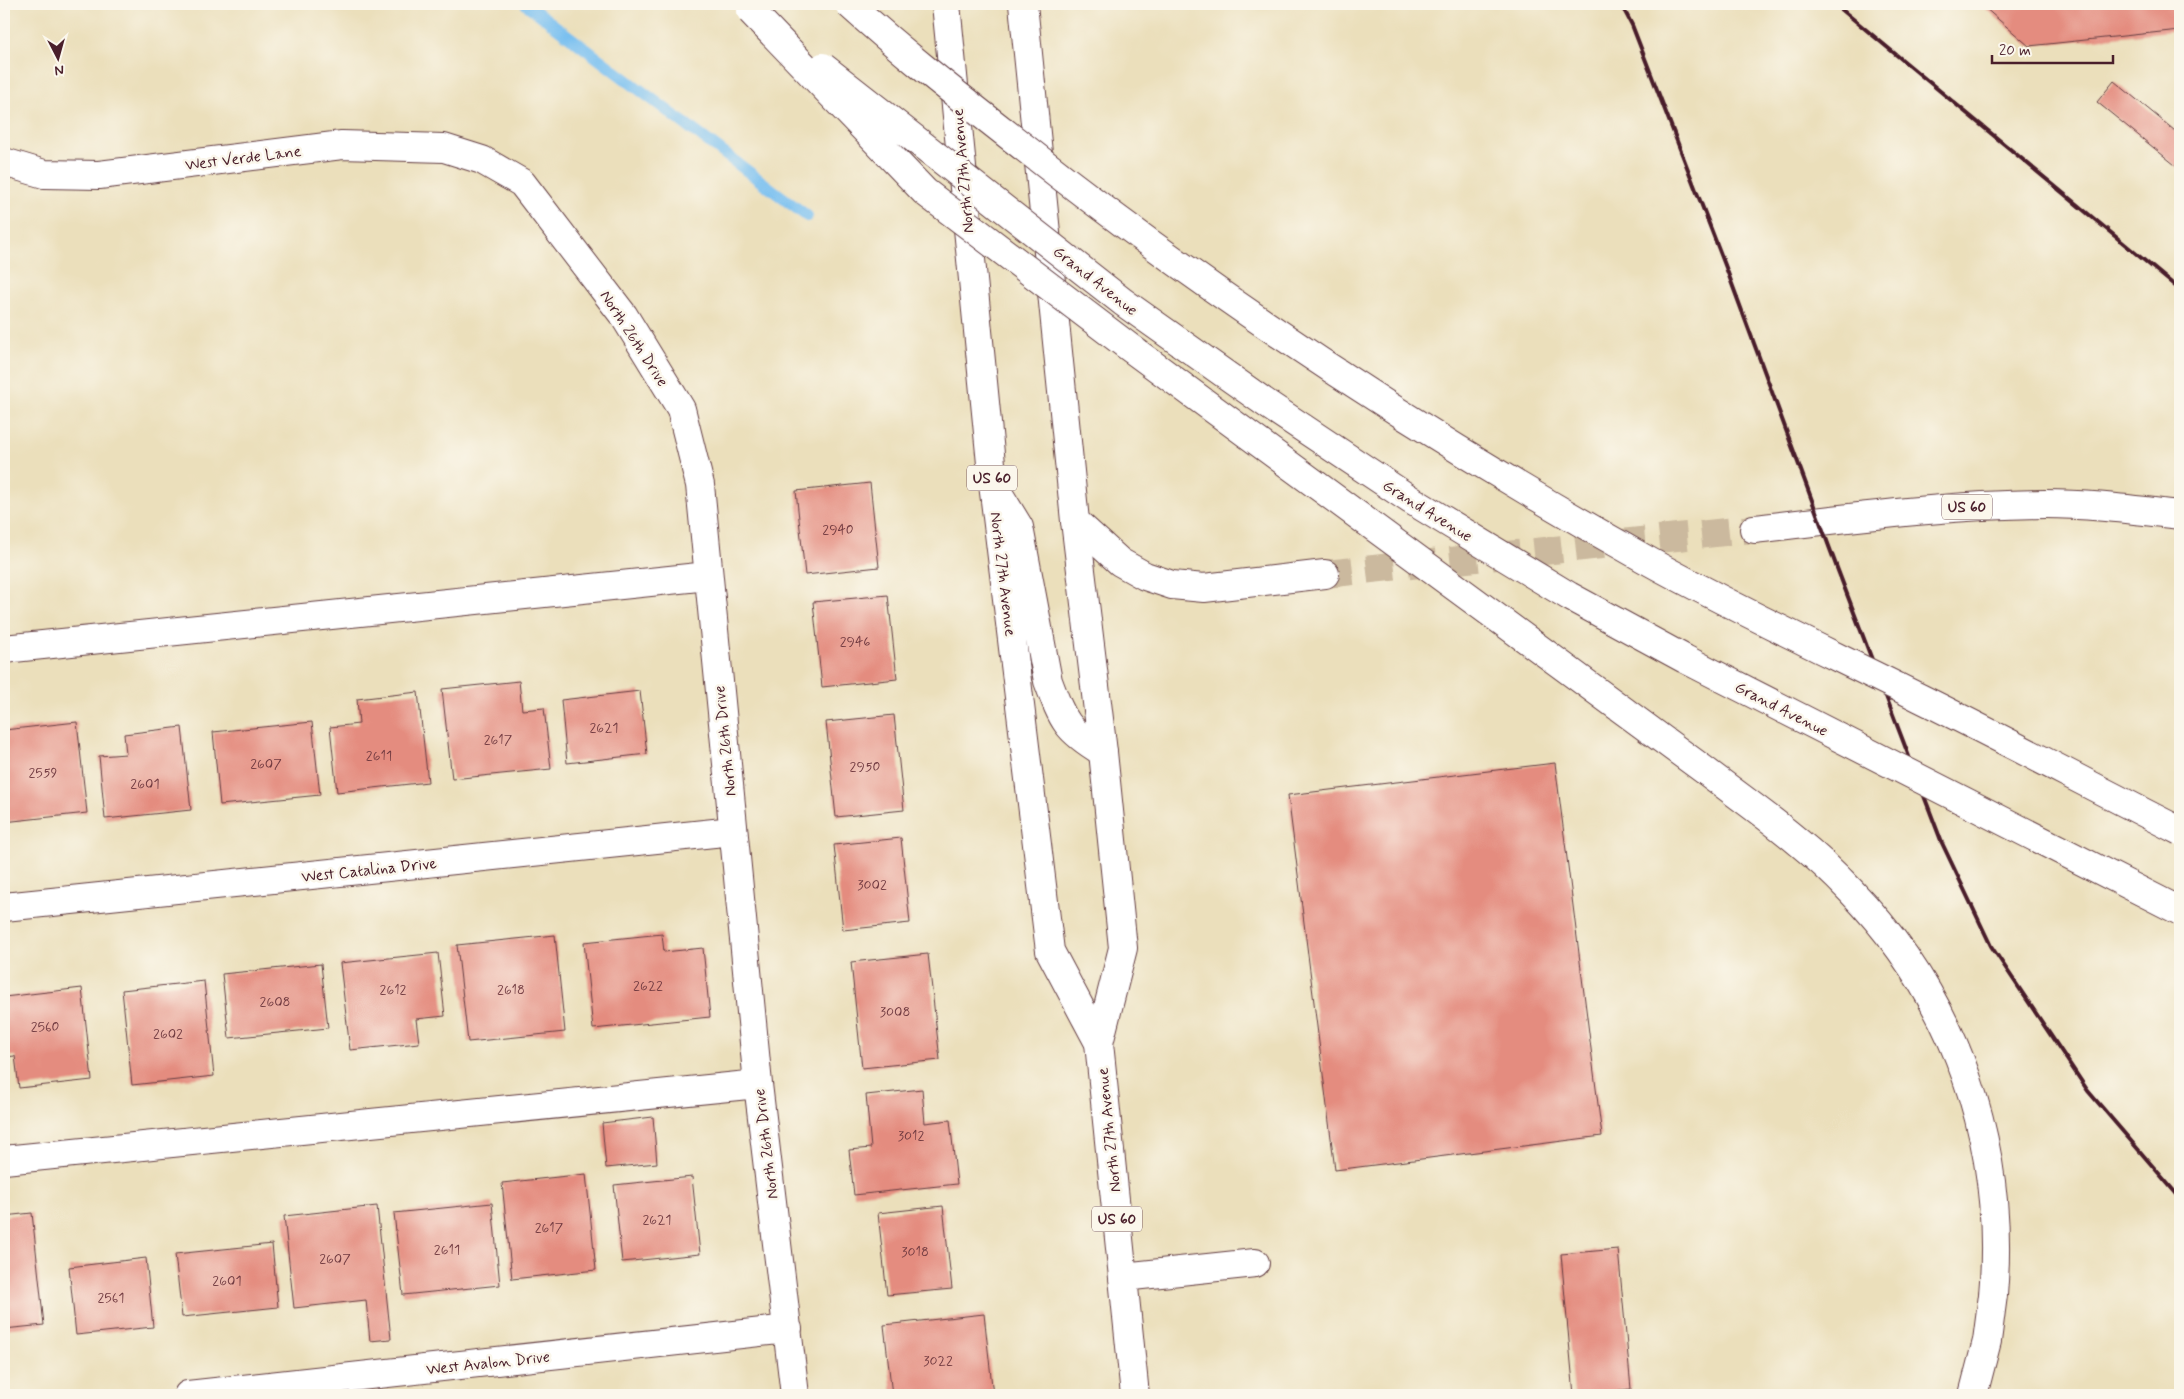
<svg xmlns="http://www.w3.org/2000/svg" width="2184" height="1399" font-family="Mynerve,sans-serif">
<rect width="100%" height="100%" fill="#fbf7ec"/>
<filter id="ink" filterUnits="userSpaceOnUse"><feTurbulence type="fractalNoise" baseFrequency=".02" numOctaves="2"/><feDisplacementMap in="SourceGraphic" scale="10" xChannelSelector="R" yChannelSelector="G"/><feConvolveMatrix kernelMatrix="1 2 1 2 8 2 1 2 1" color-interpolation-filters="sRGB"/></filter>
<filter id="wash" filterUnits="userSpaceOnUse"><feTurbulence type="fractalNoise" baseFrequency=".0096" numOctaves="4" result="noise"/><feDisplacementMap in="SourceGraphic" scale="20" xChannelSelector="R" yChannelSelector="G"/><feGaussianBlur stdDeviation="1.12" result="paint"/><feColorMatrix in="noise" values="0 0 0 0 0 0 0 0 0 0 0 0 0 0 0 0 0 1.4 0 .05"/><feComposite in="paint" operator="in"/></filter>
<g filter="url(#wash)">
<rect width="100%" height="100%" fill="#ebdfbb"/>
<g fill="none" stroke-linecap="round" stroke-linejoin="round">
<!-- stream -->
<path stroke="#78bff0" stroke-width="12" d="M526,4l281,212"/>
</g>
<g id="blocks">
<!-- building -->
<path fill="#e48c7f" d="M2014,4h166v26l-151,16 -45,-39z
M2114,81l66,54v34l-83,-67z
M870,483l9,84 -74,8 -9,-84z
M888,595l9,84 -75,8 -9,-85z
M519,681l3,29 22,-2 7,61 -99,10 -10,-90z
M640,691l7,63 -80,9 -6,-63z
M418,692l10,90 -91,10 -7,-65 29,-3 -2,-25z
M894,715l10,95 -68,7 -10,-95z
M77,722l10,91 -83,9v-92z
M312,722l8,73 -100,10 -7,-73z
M182,727l9,83 -86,9 -6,-63 27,-2 -2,-20z
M1555,763l47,373 -267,34 -47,-375z
M901,838l9,85 -67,7 -9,-85z
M662,934l2,18 39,-4 7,69 -117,12 -9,-87z
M555,935l10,97 -97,10 -11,-97z
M438,953l7,63 -29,3 3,24 -69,7 -10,-87z
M928,954l12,106 -78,8 -11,-106z
M321,964l7,64 -99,10 -7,-64z
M204,981l10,95 -82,9 -10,-95z
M82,988l10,92 -73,8 -4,-32 -11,1v-60z
M922,1089l3,34 25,-3 7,64 -103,11 -5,-45 22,-2 -5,-53z
M653,1117l4,46 -51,5 -4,-45z
M586,1174l10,96 -84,9 -10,-96z
M692,1177l8,77 -78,8 -8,-77z
M492,1203l8,82 -97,10 -9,-82z
M377,1206l14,133 -21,2 -4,-41 -72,8 -10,-92z
M943,1206l9,83 -65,6 -9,-82z
M32,1213l12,112 -40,4v-113z
M272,1244l6,63 -96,10 -7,-63z
M1618,1249l13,140 -57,6 -13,-141z
M146,1258l7,69 -77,8 -7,-68z
M984,1314l9,81h-101l-8,-70z"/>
</g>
</g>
<g filter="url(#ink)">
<use href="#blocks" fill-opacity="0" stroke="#623c41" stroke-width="1"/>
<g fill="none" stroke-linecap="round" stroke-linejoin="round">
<!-- highway-tunnel -->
<path stroke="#cbb99e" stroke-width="28" stroke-dasharray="28 14" stroke-linecap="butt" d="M1325,574l429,-45"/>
<defs>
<path id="minor" d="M4,162l40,12 55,1 243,-30 102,3 38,12 40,23 102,133 57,93 19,76 58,599 37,311
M4,649l704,-73
M4,907l729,-76
M4,1160l754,-76
M1123,1277l132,-14
M188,1395l600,-66"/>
<path id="major" d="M1075,521l28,231 20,196 -24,95
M1973,1395l14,-54 6,-46"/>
<path id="highway" d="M946,4l47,480 57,467 49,92 36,352
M1023,4l52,517 45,41 25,14 27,9 32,3 121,-14
M997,491l22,36 29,154c15,40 18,49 55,71
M1754,529c96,-11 193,-24 290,-25 46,0 91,6 136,11"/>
</defs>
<!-- minor casing -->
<use href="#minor" stroke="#623c41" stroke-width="30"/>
<!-- major casing -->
<use href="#major" stroke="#623c41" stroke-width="30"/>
<!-- highway casing -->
<use href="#highway" stroke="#623c41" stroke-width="30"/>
<!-- minor -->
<use href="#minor" stroke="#fff" stroke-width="28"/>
<!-- major -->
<use href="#major" stroke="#fff" stroke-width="28"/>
<!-- highway -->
<use href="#highway" stroke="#fff" stroke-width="28"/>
<!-- rail -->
<path stroke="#4a1f2b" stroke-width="4" d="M1621,4l11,21 93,240 112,303 105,275 49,103 97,145 92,107
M1835,4l345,286"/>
<defs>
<path id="major-bridge" d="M849,4c56,51 117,98 177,145 195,154 403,289 619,410 90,50 183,93 275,139 87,43 173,89 260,133
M751,11l174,181 204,155 578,425c49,37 101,73 143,118 106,109 156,253 143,405
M823,67l300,235 147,104 141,94 158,96 116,63 495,252"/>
</defs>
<!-- major-bridge casing -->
<use href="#major-bridge" stroke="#623c41" stroke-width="30" stroke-linecap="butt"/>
<!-- major-bridge -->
<use href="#major-bridge" stroke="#fff" stroke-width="28"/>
</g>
</g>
<g text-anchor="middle" stroke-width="5" stroke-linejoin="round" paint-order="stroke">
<!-- number labels -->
<g font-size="14" fill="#703a40">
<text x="838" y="534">2940</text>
<text x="855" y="646">2946</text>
<text x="604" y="732">2621</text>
<text x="498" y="744">2617</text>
<text x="379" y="760">2611</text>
<text x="266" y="768">2607</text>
<text x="865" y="771">2950</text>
<text x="43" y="777">2559</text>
<text x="145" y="788">2601</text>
<text x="872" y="889">3002</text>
<text x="648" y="990">2622</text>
<text x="393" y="994">2612</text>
<text x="511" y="994">2618</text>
<text x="275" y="1006">2608</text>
<text x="895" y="1016">3008</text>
<text x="45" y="1031">2560</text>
<text x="168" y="1038">2602</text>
<text x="911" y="1140">3012</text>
<text x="657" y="1224">2621</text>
<text x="549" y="1232">2617</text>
<text x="447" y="1254">2611</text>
<text x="915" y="1256">3018</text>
<text x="335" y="1263">2607</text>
<text x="227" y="1285">2601</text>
<text x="111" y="1302">2561</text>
<text x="938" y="1365">3022</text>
</g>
<!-- shield labels -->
<g fill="#fbf7ec" stroke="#7f6065" stroke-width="1">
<rect x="967" y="465.5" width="50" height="25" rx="4"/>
<rect x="1942" y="494.5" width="50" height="25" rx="4"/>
<rect x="1092" y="1206.5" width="50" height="25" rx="4"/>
</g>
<g font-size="15" font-weight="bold" fill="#4a1f2b">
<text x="992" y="483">US 60</text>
<text x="1967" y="512">US 60</text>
<text x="1117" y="1224">US 60</text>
</g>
<!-- street labels -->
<g font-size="16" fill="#4a1f2b" stroke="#fbf7ec">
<text transform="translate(243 157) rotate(-7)" y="6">West Verde Lane</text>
<text transform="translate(962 171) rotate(-95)" y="6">North 27th Avenue</text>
<text transform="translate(1096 280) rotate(38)" y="6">Grand Avenue</text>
<text transform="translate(635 338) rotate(57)" y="6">North 26th Drive</text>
<text transform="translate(1428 510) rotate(32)" y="6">Grand Avenue</text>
<text transform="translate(1004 574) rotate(83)" y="6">North 27th Avenue</text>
<text transform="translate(1782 708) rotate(27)" y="6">Grand Avenue</text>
<text transform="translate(724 741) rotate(-96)" y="6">North 26th Drive</text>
<text transform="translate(369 869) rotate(-6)" y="6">West Catalina Drive</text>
<text transform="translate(1108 1130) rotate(-96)" y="6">North 27th Avenue</text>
<text transform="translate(765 1144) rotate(-97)" y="6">North 26th Drive</text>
<text transform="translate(488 1362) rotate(-6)" y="6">West Avalon Drive</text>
</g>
</g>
<!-- margin -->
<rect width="2184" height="1399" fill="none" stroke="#fbf7ec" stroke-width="20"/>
<!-- north arrow -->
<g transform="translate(58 58) rotate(174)" stroke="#fbf7ec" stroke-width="4" paint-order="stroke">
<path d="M0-4L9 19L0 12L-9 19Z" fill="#4a1f2b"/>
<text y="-8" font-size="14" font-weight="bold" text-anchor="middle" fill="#4a1f2b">N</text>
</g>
<!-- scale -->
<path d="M1992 55v8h121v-8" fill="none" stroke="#4a1f2b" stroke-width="2.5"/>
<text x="1999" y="55" font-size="15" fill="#4a1f2b" stroke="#fbf7ec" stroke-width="4" paint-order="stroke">20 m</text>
</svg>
